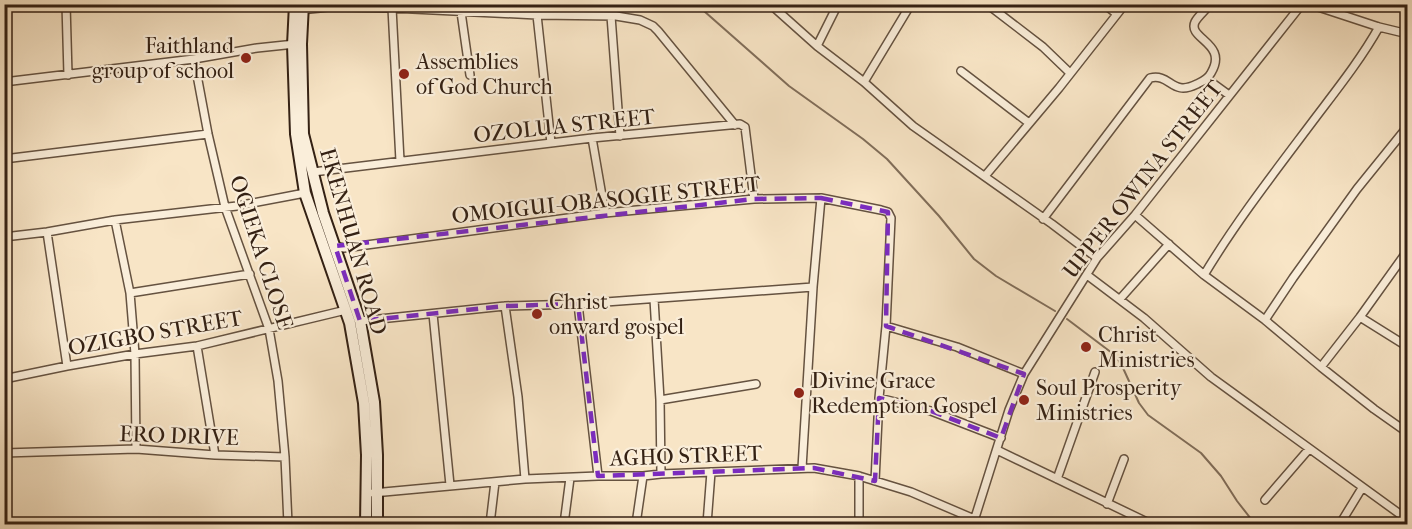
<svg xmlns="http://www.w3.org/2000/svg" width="1412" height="529" font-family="'IM FELL French Canon',serif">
<rect width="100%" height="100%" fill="#f8e5c6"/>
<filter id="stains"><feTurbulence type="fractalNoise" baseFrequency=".00333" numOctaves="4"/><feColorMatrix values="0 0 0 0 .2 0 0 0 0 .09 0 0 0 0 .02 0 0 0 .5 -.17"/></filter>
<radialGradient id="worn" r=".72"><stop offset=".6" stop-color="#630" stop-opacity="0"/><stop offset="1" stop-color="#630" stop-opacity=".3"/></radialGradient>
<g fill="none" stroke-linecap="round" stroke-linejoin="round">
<!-- stream -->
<path stroke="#816e5a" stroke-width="2" d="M696,4l93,82 74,53 24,20 52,57 35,43 22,17 59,35
M1067,319l49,37 7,12 16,35 9,12 53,38 20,23 16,25 18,23"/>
<defs>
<path id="minor" d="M66,4l2,71
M770,4l47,42 47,36 49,44 139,98 45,34
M987,4l56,43 27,26
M1104,4l13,10
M1309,4l70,23 29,7
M392,8l8,153
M300,10l30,-3 62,1 145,7 79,1 24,4 13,6 5,5 77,94
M461,12l9,63
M537,15l14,128
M611,16l9,120
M817,46l21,-42
M194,59l14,75 17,73 44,122 9,52 7,76 3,67
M961,71l68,52
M1207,79l22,16
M4,82l190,-23 63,-11 38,-4
M864,82l47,-78
M592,138l13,75
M4,159l204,-25
M313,172l279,-34 148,-14 5,3 9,72
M985,176l74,-88 66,-84
M1135,215l69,60 61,45 56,47 53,42 34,24
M1043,219l107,-141c21,-5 21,19 47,6 6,-3 11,-5 14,-11 18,-30 -24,-34 -16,-51 3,-6 11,-12 15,-18
M115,220l15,73 5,61 1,95
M47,232l20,134
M4,237l43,-5 68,-12 122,-14 68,-13
M335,246l9,2 261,-35 149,-14 67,-1 60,12 7,2 3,6 -5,108 -7,72 -4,83
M1087,275l57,43 67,59 197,143
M1204,275c33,-55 73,-106 112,-158 22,-29 45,-58 63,-90
M130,293l120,-19
M654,299l6,101 1,74
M1120,299l49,-55
M578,304l20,172
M505,306l13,91 7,82
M433,314l17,171
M1360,317l48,30
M1265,320l28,-42 64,-89 51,-63
M360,321l145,-15 73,-2 235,-17
M886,326l71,21 67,27
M197,346l18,109
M1321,367l39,-50 48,-67
M4,379l63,-13 68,-12 62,-8 149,-36
M879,398l52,13 70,27
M660,400l96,-16
M997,450l154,74
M4,453l132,-4 79,6 70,2
M802,468l11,-181 8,-89
M859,476v48
M1057,479l38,-107
M373,493l152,-14 73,-3h45l18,-2 153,-6 45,8 52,16 75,32
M1265,500l44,-51
M1107,504l17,-45
M4,522l65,2
M490,524l5,-42
M564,524l6,-46
M636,524l7,-48
M707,524l4,-52
M973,524l36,-114 15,-36 73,-116 38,-43 167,-211
M1340,524l22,-36"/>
<path id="secondary" d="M295,4l-2,41 3,89 9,59 45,130 14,80 3,52 -1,69
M303,4l-2,40 2,90 20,79 37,108 14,81 3,53v69"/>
</defs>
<!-- minor casing -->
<use href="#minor" stroke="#655240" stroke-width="10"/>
<!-- secondary casing -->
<use href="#secondary" stroke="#342114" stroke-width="14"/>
<!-- minor -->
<use href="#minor" stroke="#faeeda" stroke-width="7"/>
<!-- secondary -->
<use href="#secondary" stroke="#faeeda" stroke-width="10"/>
</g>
<!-- marked area -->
<path fill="none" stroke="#7b2cbf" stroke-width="4.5" stroke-dasharray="12 8" stroke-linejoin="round" d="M821,198l67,14 -2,114 138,48 -23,64 -70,-27 -52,-13 -4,83 -61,-13 -216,8 -20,-172 -73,2 -145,15 -25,-75 419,-47z"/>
<!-- markers -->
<g fill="#8f2418" stroke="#faeeda" stroke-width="2">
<circle cx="246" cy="58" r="6"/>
<circle cx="404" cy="74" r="6"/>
<circle cx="537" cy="314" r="6"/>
<circle cx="1086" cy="347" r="6"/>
<circle cx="799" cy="393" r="6"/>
<circle cx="1024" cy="400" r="6"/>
</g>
<g text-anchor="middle" stroke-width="4.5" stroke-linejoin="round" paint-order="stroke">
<!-- poi labels -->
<g font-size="22" fill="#342114" stroke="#faeeda" text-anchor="start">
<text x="234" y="53" text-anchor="end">Faithland<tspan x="234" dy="25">group of school</tspan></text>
<text x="416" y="69">Assemblies<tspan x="416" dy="25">of God Church</tspan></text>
<text x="549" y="309">Christ<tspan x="549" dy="25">onward gospel</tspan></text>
<text x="1098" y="342">Christ<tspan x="1098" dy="25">Ministries</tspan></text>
<text x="811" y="388">Divine Grace<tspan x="811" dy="25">Redemption Gospel</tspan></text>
<text x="1036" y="395">Soul Prosperity<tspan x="1036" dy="25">Ministries</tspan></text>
</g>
<!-- street labels -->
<g font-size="22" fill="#342114" stroke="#faeeda">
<text transform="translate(564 125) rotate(-6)" y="8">OZOLUA STREET</text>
<text transform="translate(1142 179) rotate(-52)" y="8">UPPER OWINA STREET</text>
<text transform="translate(606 199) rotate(-6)" y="8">OMOIGUI-OBASOGIE STREET</text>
<text transform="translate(354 241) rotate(74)" y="8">EKENHUAN ROAD</text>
<text transform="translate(262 252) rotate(72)" y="8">OGIEKA CLOSE</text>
<text transform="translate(155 332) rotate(-10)" y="8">OZIGBO STREET</text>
<text transform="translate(179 435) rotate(2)" y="8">ERO DRIVE</text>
<text transform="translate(686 455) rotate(-2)" y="8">AGHO STREET</text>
</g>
</g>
<!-- margin -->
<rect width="1412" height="529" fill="none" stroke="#f8e5c6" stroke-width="24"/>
<rect x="6" y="6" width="1400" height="517" fill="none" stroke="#342114" stroke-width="3"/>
<rect x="12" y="12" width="1388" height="505" fill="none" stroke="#342114" stroke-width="1.5"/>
<rect width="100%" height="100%" filter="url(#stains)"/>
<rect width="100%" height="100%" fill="url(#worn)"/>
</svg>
